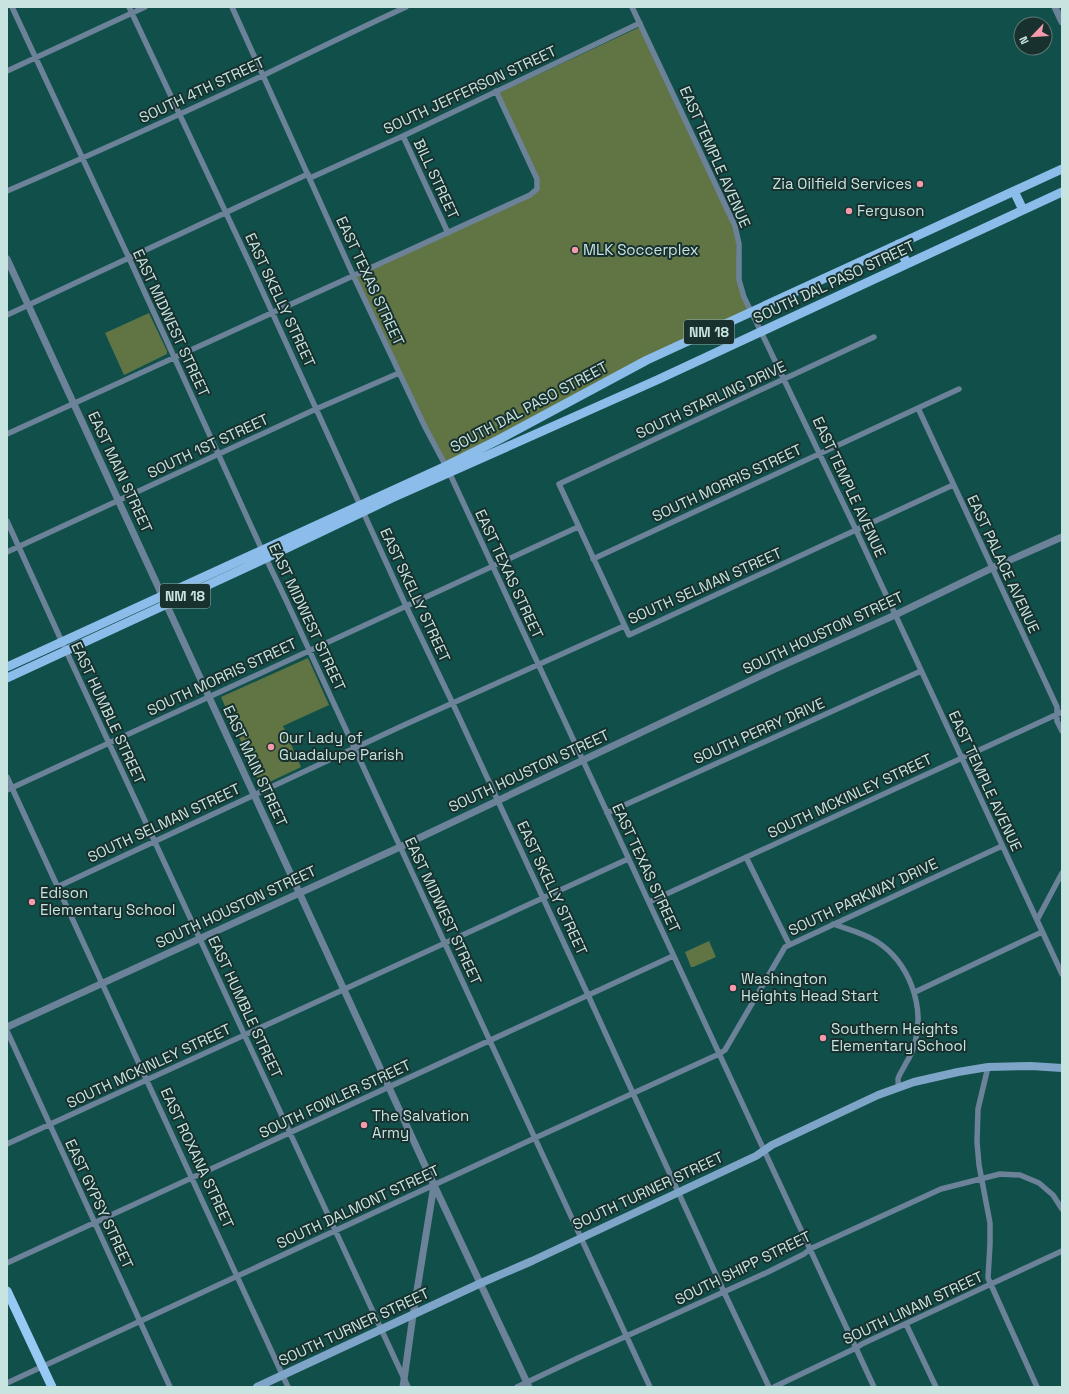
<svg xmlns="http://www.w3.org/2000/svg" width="1069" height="1394" font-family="'Space Grotesk',sans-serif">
<rect width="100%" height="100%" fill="#114f4b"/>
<!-- green -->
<path fill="#607543" d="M642,26l93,200 3,45 13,42 -104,47 -201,106 -92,-189 176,-82 7,-10 -40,-91z
M149,313l18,38v3l-43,21 -19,-42z
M308,658l21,47 -46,21 18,41 -40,19 -40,-89z
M709,941l7,16 -23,10h-2l-6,-15z"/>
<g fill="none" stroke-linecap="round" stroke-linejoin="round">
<!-- minor -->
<path stroke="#6b8298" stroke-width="5.5" d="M12,7l117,251 133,292 24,50 364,787
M129,7l122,259 155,340 47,98 135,291 136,297 45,95
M232,7l122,270 71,150 24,45 425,915
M632,7l103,219 4,18v36l5,17 21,43 91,190 206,444
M7,71l138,-64
M403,136l45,97
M310,178l93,-42 237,-113
M7,191c86,-37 172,-76 257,-116 47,-23 94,-46 142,-68
M7,315l301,-141
M874,337l-315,147 70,151 324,-150
M918,408l139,299v14l5,10
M7,434l523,-239 7,-6v-10l-41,-88
M7,521l55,121 346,745
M7,552l309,-143 83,-36
M593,559l366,-170
M7,777l281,610
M7,790l571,-263
M607,813l314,-142
M746,857l43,87
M57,887l347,-162 220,-99
M649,902l413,-190
M1037,920l25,-47
M833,924c14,5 30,9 43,17 33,21 49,64 39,102 -2,7 -5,14 -9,20 -2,5 -7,11 -8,16 0,3 0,6 1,9
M915,992l127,-60
M7,1031l163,356
M988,1067l-10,42 -1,33 2,23 11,58v21l-2,34 49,109
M7,1144l621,-285
M7,1263l666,-307
M906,1324l30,63
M7,1383l528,-245 184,-84 6,-4 60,-103 217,-101
M517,1387l61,-29 190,-86 36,-18 6,-5 131,-60 59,-15 20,1 19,8 14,12 9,14
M774,1387l82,-39 6,-4 200,-93"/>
<!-- tertiary -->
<path stroke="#6b8298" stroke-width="7" d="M1055,7l7,15
M7,259l427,926 95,202
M7,1027l393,-180 377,-179 118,-53 97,-47 70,-31
M403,1387l10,-72 21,-130"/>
<!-- secondary -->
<path stroke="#7ea4c7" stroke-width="8" d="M257,1387l224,-104 51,-22 224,-105 16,-11 106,-50 36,-13 44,-10 30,-5 43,-1 31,2"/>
<!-- primary -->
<path stroke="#8cbdea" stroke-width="9" d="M1014,191l9,19
M898,244l9,20
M7,667l439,-201 52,-26 149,-80 415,-191
M7,678l238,-110 147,-70 265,-118 405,-188"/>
<!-- trunk -->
<path stroke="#98c8f4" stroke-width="9" d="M7,1291l45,96"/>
</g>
<!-- markers -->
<g fill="#f39aab" stroke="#18302e" stroke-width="1.5">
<circle cx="920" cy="184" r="4"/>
<circle cx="849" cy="211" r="4"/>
<circle cx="575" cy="250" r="4"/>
<circle cx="271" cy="747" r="4"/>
<circle cx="32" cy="902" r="4"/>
<circle cx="733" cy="988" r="4"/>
<circle cx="823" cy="1038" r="4"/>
<circle cx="364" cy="1125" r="4"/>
</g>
<g text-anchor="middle" stroke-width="4" stroke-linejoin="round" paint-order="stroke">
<!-- shield labels -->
<g fill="#18302e" stroke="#92aeab" stroke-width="1">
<rect x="684" y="320" width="50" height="24" rx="3"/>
<rect x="160" y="584" width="50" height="24" rx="3"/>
</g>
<g font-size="14" font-weight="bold" fill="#c7e4e0">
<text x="709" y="337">NM 18</text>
<text x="185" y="601">NM 18</text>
</g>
<!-- street labels -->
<g font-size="15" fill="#c7e4e0" stroke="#18302e">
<text transform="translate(202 90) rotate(-25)" y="5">SOUTH 4TH STREET</text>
<text transform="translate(470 90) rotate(-25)" y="5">SOUTH JEFFERSON STREET</text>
<text transform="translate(715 157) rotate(66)" y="5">EAST TEMPLE AVENUE</text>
<text transform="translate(436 179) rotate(65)" y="5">BILL STREET</text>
<text transform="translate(370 281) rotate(65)" y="5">EAST TEXAS STREET</text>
<text transform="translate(834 282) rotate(-25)" y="5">SOUTH DAL PASO STREET</text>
<text transform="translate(280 300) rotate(65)" y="5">EAST SKELLY STREET</text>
<text transform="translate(171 323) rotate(65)" y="5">EAST MIDWEST STREET</text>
<text transform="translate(711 400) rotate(-25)" y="5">SOUTH STARLING DRIVE</text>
<text transform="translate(529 407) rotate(-28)" y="5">SOUTH DAL PASO STREET</text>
<text transform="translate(208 446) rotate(-25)" y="5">SOUTH 1ST STREET</text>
<text transform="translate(120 472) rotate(65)" y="5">EAST MAIN STREET</text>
<text transform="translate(727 483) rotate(-25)" y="5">SOUTH MORRIS STREET</text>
<text transform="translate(849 487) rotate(65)" y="5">EAST TEMPLE AVENUE</text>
<text transform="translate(1003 564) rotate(65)" y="5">EAST PALACE AVENUE</text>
<text transform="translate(509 574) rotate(65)" y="5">EAST TEXAS STREET</text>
<text transform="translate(705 586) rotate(-24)" y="5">SOUTH SELMAN STREET</text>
<text transform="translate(415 595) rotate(65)" y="5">EAST SKELLY STREET</text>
<text transform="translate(307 617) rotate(65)" y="5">EAST MIDWEST STREET</text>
<text transform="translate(823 633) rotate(-25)" y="5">SOUTH HOUSTON STREET</text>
<text transform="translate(222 677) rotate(-25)" y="5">SOUTH MORRIS STREET</text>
<text transform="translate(108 713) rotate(65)" y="5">EAST HUMBLE STREET</text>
<text transform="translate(759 731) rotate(-24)" y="5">SOUTH PERRY DRIVE</text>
<text transform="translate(255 766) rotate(65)" y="5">EAST MAIN STREET</text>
<text transform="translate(529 771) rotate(-25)" y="5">SOUTH HOUSTON STREET</text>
<text transform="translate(985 781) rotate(65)" y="5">EAST TEMPLE AVENUE</text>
<text transform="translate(850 796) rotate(-25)" y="5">SOUTH MCKINLEY STREET</text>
<text transform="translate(164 823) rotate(-25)" y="5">SOUTH SELMAN STREET</text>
<text transform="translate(646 868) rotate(65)" y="5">EAST TEXAS STREET</text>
<text transform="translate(552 888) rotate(65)" y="5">EAST SKELLY STREET</text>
<text transform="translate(863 897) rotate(-25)" y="5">SOUTH PARKWAY DRIVE</text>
<text transform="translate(236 907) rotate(-25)" y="5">SOUTH HOUSTON STREET</text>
<text transform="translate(443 911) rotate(65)" y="5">EAST MIDWEST STREET</text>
<text transform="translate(245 1007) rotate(65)" y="5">EAST HUMBLE STREET</text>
<text transform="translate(149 1066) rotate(-25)" y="5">SOUTH MCKINLEY STREET</text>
<text transform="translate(335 1099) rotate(-25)" y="5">SOUTH FOWLER STREET</text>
<text transform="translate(197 1158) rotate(65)" y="5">EAST ROXANA STREET</text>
<text transform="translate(648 1191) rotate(-25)" y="5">SOUTH TURNER STREET</text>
<text transform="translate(99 1204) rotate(65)" y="5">EAST GYPSY STREET</text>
<text transform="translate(358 1207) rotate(-25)" y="5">SOUTH DALMONT STREET</text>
<text transform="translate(743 1268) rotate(-26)" y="5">SOUTH SHIPP STREET</text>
<text transform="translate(913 1308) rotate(-25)" y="5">SOUTH LINAM STREET</text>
<text transform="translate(354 1327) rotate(-25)" y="5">SOUTH TURNER STREET</text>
</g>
<!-- poi labels -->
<g font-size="15" fill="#c7e4e0" stroke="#18302e" text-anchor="start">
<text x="912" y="189" text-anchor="end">Zia Oilfield Services</text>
<text x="857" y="216">Ferguson</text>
<text x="583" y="255">MLK Soccerplex</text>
<text x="279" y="743">Our Lady of<tspan x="279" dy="17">Guadalupe Parish</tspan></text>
<text x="40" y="898">Edison<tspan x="40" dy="17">Elementary School</tspan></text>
<text x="741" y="984">Washington<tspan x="741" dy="17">Heights Head Start</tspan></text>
<text x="831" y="1034">Southern Heights<tspan x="831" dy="17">Elementary School</tspan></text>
<text x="372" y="1121">The Salvation<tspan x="372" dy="17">Army</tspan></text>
</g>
</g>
<!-- border -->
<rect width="1069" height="1394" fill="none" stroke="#c7e4e0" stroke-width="16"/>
<!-- north arrow -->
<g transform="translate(1033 36) rotate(245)"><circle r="19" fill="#18302e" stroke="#5e7875"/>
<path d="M0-3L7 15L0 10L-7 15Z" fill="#f39aab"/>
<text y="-6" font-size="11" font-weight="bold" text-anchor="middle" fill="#c7e4e0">N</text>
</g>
</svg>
